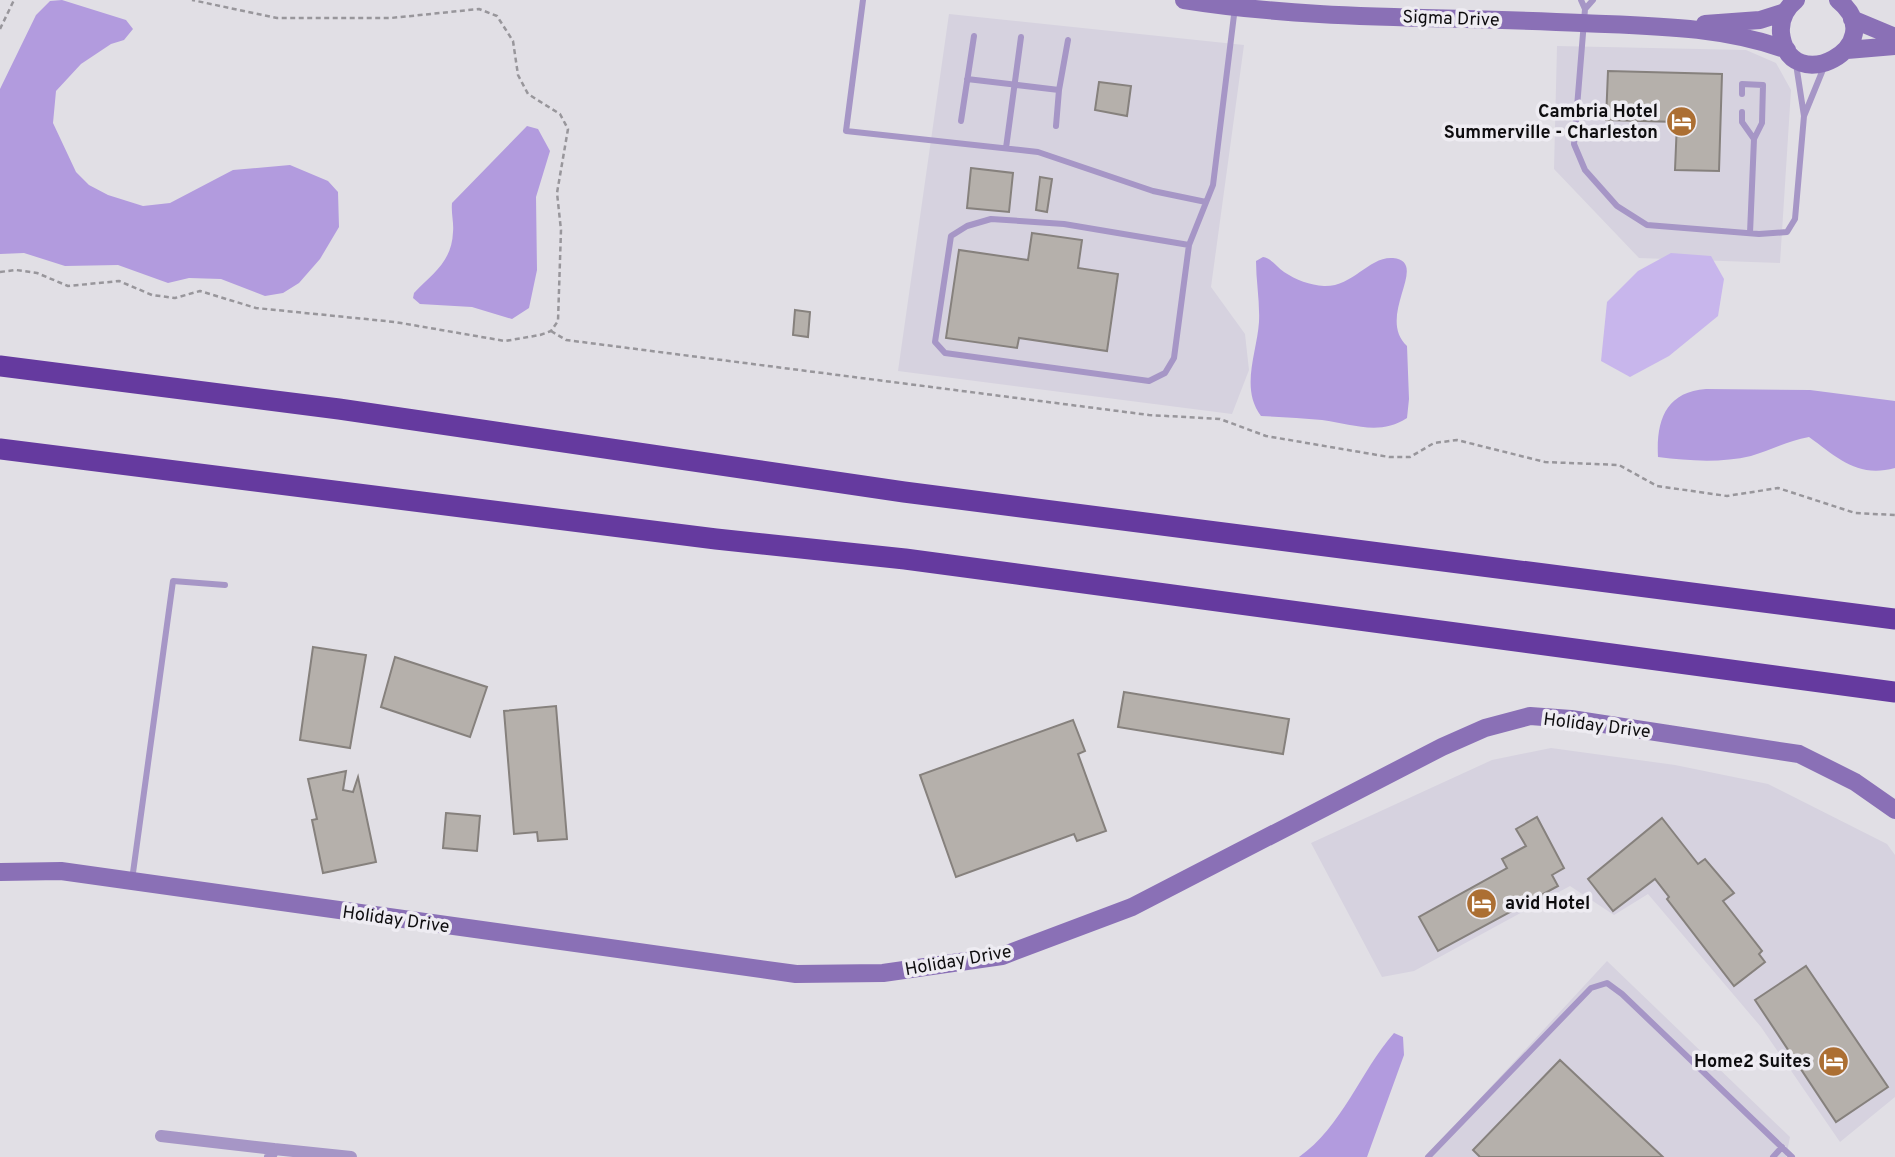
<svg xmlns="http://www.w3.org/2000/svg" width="1895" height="1157" font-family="Overpass,sans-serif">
<rect width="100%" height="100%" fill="#e1dfe5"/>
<!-- built -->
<path fill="#d6d2df" d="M949,14l295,31 -33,242 34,47 4,36 -17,44 -334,-43z
M1557,46l189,4 30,13 15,27 -11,173 -141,-5 -85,-89z
M1551,748l124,17 93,19 119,60 8,11v242l-55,45 -79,-115 -113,-133 -34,21 -44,-29 -156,85 -32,6 -71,-134 181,-83z
M1607,961l183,176 -4,20h-360z"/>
<!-- green -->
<path fill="#c8b6ec" d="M1671,253l40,3 13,23 -6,37 -49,40 -39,21 -29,-16 6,-59 31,-31z"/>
<!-- water -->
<path fill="#b29bde" d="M62,0l64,20 7,9 -9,11 -13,4 -30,20 -25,27 -3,32 23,49 13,13 19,10 35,11 27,-3 63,-33 57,-5 38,16 10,11 1,35 -19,32 -21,24 -16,10 -18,3 -44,-17 -32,-1 -21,5 -50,-18 -53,1 -41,-13 -24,1v-165l36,-74 14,-14z
M527,126l11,3 12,22 -14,46 1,73 -8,38 -17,11 -40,-12 -52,-3 -7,-6 1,-5c18,-19 38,-31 39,-61 1,-9 -2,-19 -1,-29z
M1263,257c8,1 14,10 21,15 12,8 26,13 40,14 29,1 45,-30 69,-28 38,4 -18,58 14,88l2,53 -2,19c-27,18 -55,6 -85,2 -20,-2 -40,-3 -61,-4 -21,-28 -4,-63 -2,-94 1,-20 -3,-41 -3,-61z
M1706,389l104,1 85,11v67c-38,10 -57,-10 -86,-31 -21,4 -38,13 -58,19 -30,7 -62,5 -93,1 -2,-37 8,-65 48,-68z
M1394,1033l9,4 1,18 -37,102h-68c43,-30 61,-85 95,-124z"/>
<!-- building -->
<path fill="#b5b0ab" stroke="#86817d" stroke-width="2" d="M1608,71l114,3 -3,97 -44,-1 2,-48 -71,-2z
M1099,82l32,4 -4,30 -32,-6z
M971,168l42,5 -4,39 -42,-4z
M1040,177l12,2 -5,33 -11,-2z
M1032,233l50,7 -4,28 40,6 -11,77 -88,-13 -2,10 -71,-10 13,-88 69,10z
M795,310l15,2 -2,25 -15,-2z
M313,647l53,8 -16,93 -50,-8z
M395,657l92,30 -17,50 -89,-30z
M1124,692l165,27 -6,35 -165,-27z
M556,706l11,133 -29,2 -1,-9 -23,2 -10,-123z
M1073,720l12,31 -7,3 28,77 -29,10 -3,-7 -118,43 -36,-102z
M346,771l-3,19 10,2 5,-15 18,85 -53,11 -11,-53 5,-1 -9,-40z
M446,813l34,3 -3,35 -34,-3z
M1537,817l27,51 -12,7 6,11 -120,65 -19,-34 88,-49 -5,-9 24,-13 -10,-17z
M1662,818l36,46 7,-5 29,34 -11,8 39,50 -3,3 6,8 -31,24 -67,-87 2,-2 -14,-18 -42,32 -25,-32z
M1806,966l82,121 -52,35 -81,-122z
M1560,1060l103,97h-183l-7,-7z"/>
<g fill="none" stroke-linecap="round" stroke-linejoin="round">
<!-- path -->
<path stroke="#98969b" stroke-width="2.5" stroke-dasharray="5 3.5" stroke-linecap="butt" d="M0,29l14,-29
M0,272l16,-2 21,3 31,13 51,-5 33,14 23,3 25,-7 56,17 139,14 110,19 35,-6 11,-4 7,-10 3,-91 -4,-37 11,-64 -8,-15 -32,-20 -10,-19 -5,-34 -16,-25 -18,-7 -88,9h-114l-85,-18
M551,331l15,9 583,75 71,4 46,17 123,21h21l24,-14 23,-3 88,22 74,3 38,21 70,10 51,-8 77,25 40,2"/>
<!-- lane -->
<path stroke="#a696c6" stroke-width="6" d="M863,0l-17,131 192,21 115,39 53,11
M1581,0l4,9 8,-9
M1585,9l-11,135 11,26 32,36 30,19 112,9 28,-2 8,-13 9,-103
M1796,64l8,52 20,-49
M967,79l92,11 -3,36
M1059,90l9,-50
M1742,112v10l12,17 8,-16 1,-38 -21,-1v10
M961,121l13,-85
M1006,148l15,-111
M1750,233l4,-94
M1189,245l-125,-21 -73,-5 -24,7 -16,10 -16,106 10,11 204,28 16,-8 9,-15 15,-113 24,-60 22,-178
M132,880l41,-299 52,4
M1428,1157l163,-169 16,-5 15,11 170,163
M1773,1157l9,-10"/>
<!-- street -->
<path stroke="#a696c6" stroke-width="12" d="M161,1136l113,13
M270,1157l4,-8 77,8"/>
<!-- secondary -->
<path stroke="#8a70b6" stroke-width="18" d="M1184,0c131,21 266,16 398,23 69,3 140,3 205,27
M1796,0c-10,8 -16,20 -15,33 8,68 113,12 57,-33
M1852,19l43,18
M1705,24l55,-4 25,-8
M1847,50l48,-4
M0,872l61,-1 735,103 87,-1 119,-17 130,-49 310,-160 43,-19 45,-12 41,3 228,35 56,28 40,28"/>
<!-- highway -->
<path stroke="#653a9f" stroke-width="21" d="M0,366l339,43 565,83 991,127
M0,449l716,90 189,20 990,133"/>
</g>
<!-- icons -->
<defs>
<symbol id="hotel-disc" viewBox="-11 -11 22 22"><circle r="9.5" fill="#ac6f33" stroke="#eeecf2"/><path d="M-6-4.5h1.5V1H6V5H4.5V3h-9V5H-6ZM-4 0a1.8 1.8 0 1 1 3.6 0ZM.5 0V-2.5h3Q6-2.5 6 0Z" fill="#fff"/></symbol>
</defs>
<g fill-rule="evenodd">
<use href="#hotel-disc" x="1664" y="104" width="35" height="35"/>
<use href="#hotel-disc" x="1464" y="886" width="35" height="35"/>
<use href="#hotel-disc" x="1816" y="1044" width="35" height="35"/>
</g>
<g text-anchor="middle" stroke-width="7" stroke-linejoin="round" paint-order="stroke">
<!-- street labels -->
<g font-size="18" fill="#0e0d0f" stroke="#eeecf2">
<text transform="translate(1451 18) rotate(2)" y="6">Sigma Drive</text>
<text transform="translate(1597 725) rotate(7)" y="6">Holiday Drive</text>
<text transform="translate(396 919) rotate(8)" y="6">Holiday Drive</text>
<text transform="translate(958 960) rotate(-10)" y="6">Holiday Drive</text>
</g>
<!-- poi labels -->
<g font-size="18" font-weight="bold" fill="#0e0d0f" stroke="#eeecf2" text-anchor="end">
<text x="1658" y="117">Cambria Hotel<tspan x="1658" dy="21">Summerville - Charleston</tspan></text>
<text x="1505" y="909" text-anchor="start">avid Hotel</text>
<text x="1811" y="1067">Home2 Suites</text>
</g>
</g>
</svg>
